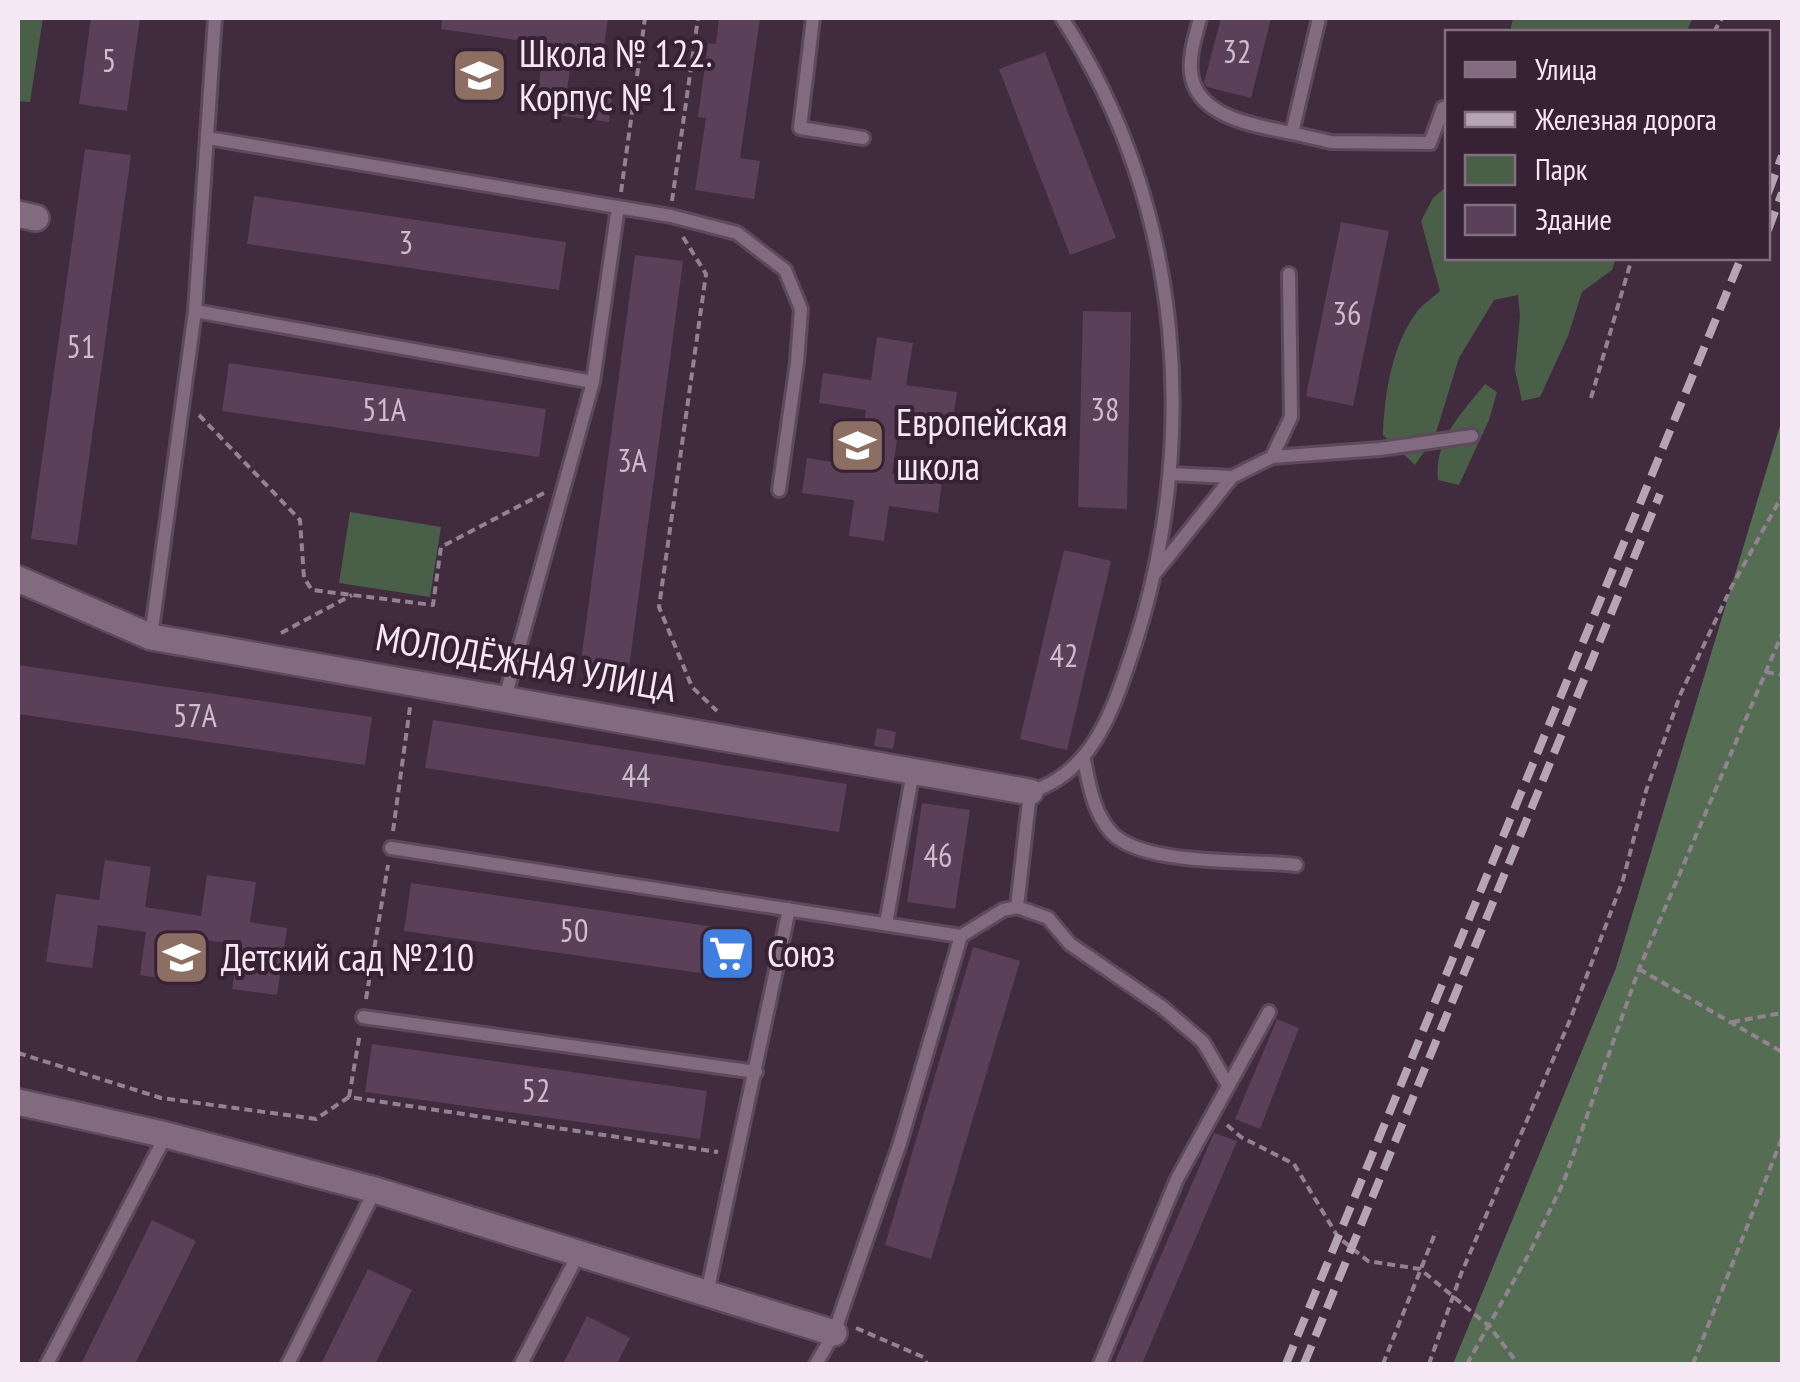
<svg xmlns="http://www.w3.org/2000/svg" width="1800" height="1382" font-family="'PT Sans Narrow',sans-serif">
<rect width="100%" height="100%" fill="#402b3f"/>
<!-- green -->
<path fill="#495f47" d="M18,18h25l-13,84 -12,-1z
M1513,18h180l-7,14h-176z
M1447,186l1,72h168l-4,12 -30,22 -14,44 -28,61 -18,4 -7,-31 5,-54 -2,-21 -24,5 -35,58 -24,78 -20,29 -32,-30c1,-39 9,-90 33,-122 6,-8 16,-15 24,-22l-19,-70 12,-23z
M1485,384l12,8 -8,28 -30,65 -21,-5c-4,-40 23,-66 47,-96z
M350,512l91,15 -11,70 -91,-14z"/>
<!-- forest -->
<path fill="#556e53" d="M1782,419v945h-329l163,-396z"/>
<!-- building -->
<path fill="#5a4059" d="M91,18h49l-13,93 -48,-7z
M442,18h166l-5,34 -30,-4 -6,42 45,6 -3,26 -60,-8 2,-20 -13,-2 6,-48 -103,-15z
M719,18h41l-20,140 20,3 -6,38 -59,-9 11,-72 -8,-1 10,-74 8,1z
M1221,18h50l-20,80 -44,-11 -3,-4z
M1045,52l71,186 -46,17 -71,-186z
M85,149l46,6 -54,390 -46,-6z
M254,196l312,46 -7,48 -312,-46z
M1341,222l48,9 -36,175 -47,-10z
M635,255l48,6 -54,407 -48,-7z
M1083,311l48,1 -4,197 -49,-2z
M877,337l36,6 -7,42 51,7 -4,28 -52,-7 -9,61 50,7 -4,32 -49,-7 -5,35 -35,-5 5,-36 -52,-7 5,-35 51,8 8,-56 -47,-7 4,-30 48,7z
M229,363l317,46 -7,48 -317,-46z
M1064,550l47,11 -44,189 -47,-11z
M18,665l354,52 -7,48 -347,-51z
M433,720l414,64 -8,48 -414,-64z
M877,728l19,4 -3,17 -19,-3z
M922,803l48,7 -15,99 -48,-7z
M105,860l46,7 -6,40 56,9 6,-41 49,7 -6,40 37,6 -10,67 -45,-6 7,-44 -48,-7 -7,44 -44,-7 6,-43 -48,-7 -6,43 -46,-6 10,-68 43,6z
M411,883l332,48 -7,47 -332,-47z
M973,947l47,14 -89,298 -46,-14z
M1277,1019l22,9 -39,101 -25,-10z
M372,1044l335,47 -7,48 -335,-47z
M1214,1133l23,8 -95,223h-28z
M152,1220l44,21 -61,123h-54z
M368,1269l44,21 -37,74h-54z
M587,1316l43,22 -13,26h-54z"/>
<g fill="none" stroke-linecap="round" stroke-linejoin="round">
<defs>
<path id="lane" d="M813,18l-13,110 63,10
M1200,18c-4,17 -11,36 -9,54 4,45 65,54 101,61l27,-115
M1292,133l39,9 99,1 13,-35
M208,138l463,78 66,17 48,37 16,39 -4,53 -18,128
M195,311l398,71
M1272,457l108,-8 92,-13
M1170,474l62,3 40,-20 19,-40 -2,-143
M1156,572l76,-95
M151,637l44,-326 20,-293
M505,698l88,-316 25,-175
M1084,760c5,24 9,51 26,71 30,36 141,28 186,34
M391,848l570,88
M1017,907l31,11 22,26 92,63 41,35 25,43
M886,924l27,-153
M363,1017l393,55
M707,1293l82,-384
M47,1364l119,-229
M288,1364l87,-174
M521,1364l58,-111
M816,1364l18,-31 66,-190 61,-207 42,-26 14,-3 13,-115c61,-19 81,-77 100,-133 72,-211 55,-453 -68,-641
M1100,1364l77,-185 92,-167"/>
<path id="street" d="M18,214l18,4
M18,579l133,58 879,155
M18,1102l148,33 209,55 459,143"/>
</defs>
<!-- lane casing -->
<use href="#lane" stroke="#5c4a5b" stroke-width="18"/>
<!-- street casing -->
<use href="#street" stroke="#5c4a5b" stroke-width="30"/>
<!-- path -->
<path stroke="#938292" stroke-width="4" stroke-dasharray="8 5" stroke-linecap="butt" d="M1714,32l8,-14
M621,192l24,-174
M672,201l26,-183
M683,237l23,37 -47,333 33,80 25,24
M1591,398l41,-140
M199,415l101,105 4,58 8,12 121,15 8,-58 103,-54
M281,633l71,-38
M1766,672l16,3
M393,831l17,-124
M1639,969l143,83
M366,999l22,-134
M1732,1022l50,-9
M18,1053l143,45 155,21 33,-22 369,55
M349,1097l11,-64
M1227,1125l14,12 53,27 44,73 30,24 52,8 70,58 28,37
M856,1328l67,29 4,7
M1383,1364l53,-133
M1429,1364l32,-90 109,-254 53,-140 23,-89 35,-98 51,-107 50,-90
M1467,1364l63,-112 34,-71 75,-212 143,-335
M1693,1364l89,-226"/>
<!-- lane -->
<use href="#lane" stroke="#826a80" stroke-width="12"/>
<!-- street -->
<use href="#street" stroke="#826a80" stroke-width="25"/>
<!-- rail -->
<path stroke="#b5a5b4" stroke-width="8" stroke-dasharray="20 10" stroke-linecap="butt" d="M1768,193l14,-37
M1768,230l14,-37
M1286,1364l455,-1106
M1304,1364l356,-870"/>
</g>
<!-- icons -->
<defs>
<symbol id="school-square" viewBox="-11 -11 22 22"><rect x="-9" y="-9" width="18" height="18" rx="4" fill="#8d6e63" stroke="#362135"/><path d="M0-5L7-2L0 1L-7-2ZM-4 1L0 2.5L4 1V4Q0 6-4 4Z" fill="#fff"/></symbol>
<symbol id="supermarket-square" viewBox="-11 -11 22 22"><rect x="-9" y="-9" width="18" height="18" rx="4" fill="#3f7fe0" stroke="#362135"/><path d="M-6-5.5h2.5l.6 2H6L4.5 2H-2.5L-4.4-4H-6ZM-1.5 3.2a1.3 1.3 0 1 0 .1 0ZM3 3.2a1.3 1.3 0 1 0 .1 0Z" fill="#fff"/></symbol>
</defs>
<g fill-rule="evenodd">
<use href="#school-square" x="448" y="44" width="63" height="63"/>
<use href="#school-square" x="826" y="414" width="63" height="63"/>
<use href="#supermarket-square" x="696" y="922" width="63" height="63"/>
<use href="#school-square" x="150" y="926" width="63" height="63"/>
</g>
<g text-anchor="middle" stroke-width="8" stroke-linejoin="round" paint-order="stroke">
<!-- number labels -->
<g font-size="32" fill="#cebdcc">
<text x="1237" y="63">32</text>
<text x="109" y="72">5</text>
<text x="406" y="254">3</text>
<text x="1347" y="325">36</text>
<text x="81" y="358">51</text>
<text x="384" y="421">51А</text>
<text x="1105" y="421">38</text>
<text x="632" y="472">3А</text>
<text x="1064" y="667">42</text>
<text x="195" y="727">57А</text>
<text x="636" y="787">44</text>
<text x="938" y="867">46</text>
<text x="574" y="942">50</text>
<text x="536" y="1102">52</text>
</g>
<!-- poi labels -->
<g font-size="38" fill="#f5e7f3" stroke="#362135" text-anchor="start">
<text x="519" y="67">Школа № 122.<tspan x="519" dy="44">Корпус № 1</tspan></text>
<text x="896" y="436">Европейская<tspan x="896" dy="44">школа</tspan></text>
<text x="767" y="967">Союз</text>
<text x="221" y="971">Детский сад №210</text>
</g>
<!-- street labels -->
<g font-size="38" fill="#f5e7f3" stroke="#362135">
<text transform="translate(526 663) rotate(10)" y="13">МОЛОДЁЖНАЯ УЛИЦА</text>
</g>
</g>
<!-- border -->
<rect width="1800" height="1382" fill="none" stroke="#f5e7f3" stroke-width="40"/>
<!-- legend -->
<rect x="1445" y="30" width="325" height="230" fill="#362135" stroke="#827081" stroke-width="2.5"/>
<rect x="1465" y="62" width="50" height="15" fill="#826a80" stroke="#827081" stroke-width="2.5"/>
<text x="1535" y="80" font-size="30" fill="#f5e7f3">Улица</text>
<rect x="1465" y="112" width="50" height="15" fill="#b5a5b4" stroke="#827081" stroke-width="2.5"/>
<text x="1535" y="130" font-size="30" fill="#f5e7f3">Железная дорога</text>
<rect x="1465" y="155" width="50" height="30" fill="#495f47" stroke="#827081" stroke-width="2.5"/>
<text x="1535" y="180" font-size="30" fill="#f5e7f3">Парк</text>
<rect x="1465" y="205" width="50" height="30" fill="#5a4059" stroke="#827081" stroke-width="2.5"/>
<text x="1535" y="230" font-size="30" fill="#f5e7f3">Здание</text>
</svg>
